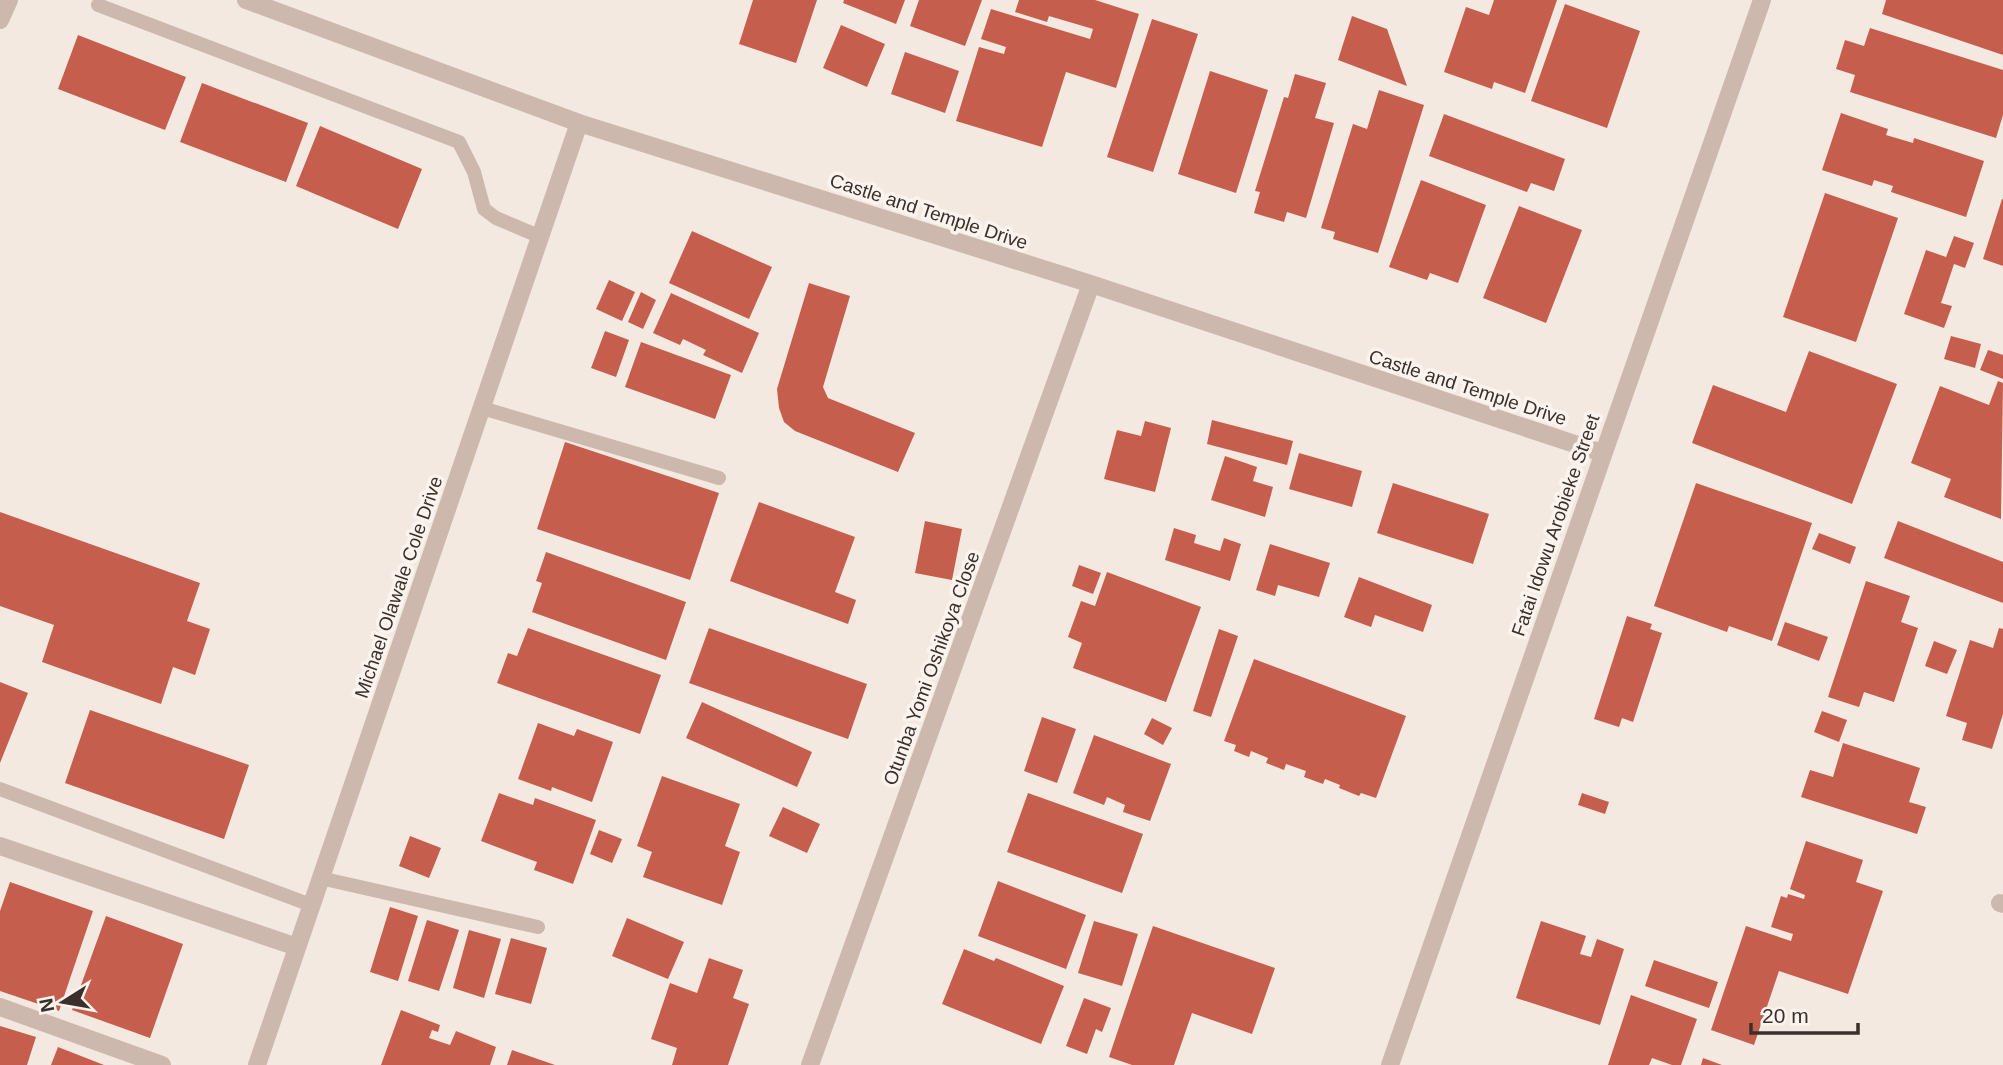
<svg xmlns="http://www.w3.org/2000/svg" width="2003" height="1065" font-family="Arial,sans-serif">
<rect width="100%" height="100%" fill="#f4e9e1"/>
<!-- building -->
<path fill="#c65e4d" d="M753,0h64l-21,63 -57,-19z
M844,0h61l-9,24 -53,-21z
M919,0h63l-17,46 -55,-20z
M1019,0h76l44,14 -23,74 -50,-16 -24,75 -86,-26 23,-74 25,7 2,-7 -25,-8 10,-30 99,30 3,-10 -44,-13 -2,6 -32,-10z
M1494,0h63l-32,93 -31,-11 -2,7 -48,-17 22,-65 23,8z
M1886,0h117v55l-121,-41z
M1565,4l75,27 -33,97 -76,-27z
M1352,16l35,13 20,57 -69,-26z
M1152,19l46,15 -45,138 -46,-15z
M841,25l44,19 -18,43 -44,-19z
M1870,28l133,42v45l-7,23 -146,-46 5,-17 -19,-6 9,-29 19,6z
M78,35l108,42 -21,53 -107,-41z
M905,52l54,19 -14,42 -54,-19z
M1210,71l58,19 -32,103 -58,-19z
M1295,74l31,9 -11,35 19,5 -28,95 -19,-6 -3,10 -30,-9 6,-21 -5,-1 29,-94 4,1z
M202,83l106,40 -22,59 -106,-40z
M1379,90l45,15 -46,148 -45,-14 2,-7 -14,-4 32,-104 14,5z
M1841,113l47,16 -2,6 27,8 1,-5 70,23 -18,56 -75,-25 2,-6 -19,-6 -2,6 -50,-16z
M1444,114l121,45 -11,32 -23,-8 -4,9 -98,-36z
M320,126l102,43 -24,60 -102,-43z
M1421,180l65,25 -28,78 -28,-10 -3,7 -38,-13z
M1825,193l73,25 -42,124 -73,-25z
M2002,199h1v67l-20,-7z
M1519,206l63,24 -36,93 -63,-25z
M692,231l80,36 -23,52 -80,-36z
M1954,236l20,7 -9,25 -11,-4 -13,39 11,3 -8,22 -40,-14 22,-64 20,7z
M609,280l26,12 -13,29 -26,-12z
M809,283l41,13 -27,91 5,11 87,35 -17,39 -103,-41 -11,-9 -5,-14 -2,-19z
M641,292l15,8 -13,29 -15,-7z
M671,293l88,40 -17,40 -39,-18 3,-5 -23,-11 -3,6 -27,-12z
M605,331l24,9 -13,37 -25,-9z
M1951,336l30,8 -6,24 -31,-9z
M641,342l90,33 -16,44 -90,-32z
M1988,350l15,5v24l-23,-9z
M1809,351l88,33 -45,120 -160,-61 21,-58 73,27z
M1998,381l5,2 -2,136 -57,-22 7,-18 -40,-16 29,-77 49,19z
M1212,420l81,21 -6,24 -80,-21z
M1145,421l26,7 -16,64 -51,-13 13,-49 24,6z
M565,442l154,51 -29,87 -153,-51z
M1299,453l63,18 -10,36 -63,-18z
M1225,456l32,11 -4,14 20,6 -8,30 -54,-17z
M1393,483l96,31 -16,50 -96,-31z
M1696,483l116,40 -40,118 -43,-15 -2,6 -73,-26z
M759,502l96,35 -20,55 21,8 -8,24 -118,-43z
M0,512l200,71 -13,38 23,8 -15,46 -22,-8 -12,37 -119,-42 12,-37 -54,-19z
M925,521l37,8 -10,51 -37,-7z
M1898,521l105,41v41l-119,-45z
M1174,528l22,7 -2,8 26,8 4,-13 17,6 -11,37 -65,-21z
M1819,533l37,14 -6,17 -38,-15z
M1270,544l60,19 -11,34 -41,-12 -3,11 -19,-6z
M546,552l140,50 -20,58 -134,-48 10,-29 -6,-2z
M1079,565l22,8 -8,21 -21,-8z
M1107,572l94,35 -35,95 -93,-34 9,-25 -14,-6 13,-36 14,5z
M1359,577l73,28 -9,27 -48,-17 -4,12 -27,-10z
M1866,581l44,15 -9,26 17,6 -24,74 -30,-10 -5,15 -31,-10z
M1627,616l25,8 -2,5 12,4 -29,89 -11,-4 -3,9 -25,-8z
M1785,622l43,15 -9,24 -42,-16z
M528,628l133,47 -21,59 -143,-51 11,-30 9,3z
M709,628l158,56 -19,55 -159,-56z
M1999,628l4,1v85l-11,35 -30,-9 5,-17 -21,-7 24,-76 23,8z
M1219,629l19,7 -27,81 -18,-6z
M1934,641l23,9 -10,24 -22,-8z
M1254,659l152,57 -30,82 -15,-5 -2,3 -20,-8 1,-3 -15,-6 -2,5 -19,-7 2,-6 -20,-7 -2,6 -18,-7 2,-5 -17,-7 -2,6 -15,-6 2,-6 -12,-4z
M0,682l28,11 -28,70z
M702,702l110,50 -15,35 -111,-49z
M90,710l159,55 -25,74 -159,-56z
M1822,711l25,9 -8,22 -25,-10z
M1042,717l34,12 -19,54 -33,-12z
M1152,718l20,10 -9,17 -19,-11z
M538,723l36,13 3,-7 36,13 -21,60 -40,-15 -1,4 -33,-12z
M1094,735l77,29 -21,57 -27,-9 2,-7 -18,-8 -3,8 -31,-12z
M1843,743l77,25 -11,34 17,5 -9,27 -116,-37 9,-27 23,7z
M662,776l78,28 -15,42 15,6 -18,53 -79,-28 9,-25 -15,-6z
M499,793l34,12 2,-7 61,22 -23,64 -39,-14 3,-8 -56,-21z
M1028,793l115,41 -21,59 -115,-41z
M1582,793l27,9 -4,12 -27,-9z
M783,807l37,17 -13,29 -38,-17z
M599,830l23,9 -10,24 -22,-9z
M410,836l31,12 -12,30 -30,-12z
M1806,841l57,19 -7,22 27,9 -35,103 -69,-23 -25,74 -43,-15 35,-104 45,15 2,-7 -22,-7 10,-31 6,2 1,-4 16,5 1,-4 -15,-6z
M998,881l88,34 -20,54 -88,-33z
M10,882l83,29 -34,100 -59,-20v-80z
M390,907l28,9 -20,65 -28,-9z
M106,916l77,28 -33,94 -78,-28z
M627,918l57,24 -16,37 -56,-23z
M427,920l32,10 -20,61 -31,-10z
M1094,921l44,13 -16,52 -44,-13z
M1541,921l45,15 -6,18 11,3 6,-18 27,10 -24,76 -84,-27z
M1153,926l122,42 -23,66 -60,-21 -18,52h-42l-23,-8z
M469,930l32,9 -17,59 -31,-10z
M511,938l36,10 -16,56 -36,-10z
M964,949l30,12 2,-3 68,28 -23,58 -99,-40z
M709,958l34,12 -10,28 16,6 -21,61h-56l5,-17 -26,-9 19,-56 27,10z
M1654,960l64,22 -9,26 -64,-22z
M1631,995l66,24 -16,46h-9l-20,-7 -3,7h-41z
M1084,998l27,10 -9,24 -6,-3 -9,25 -21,-8z
M401,1010l39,15 -2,7 -6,-2 -3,8 21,7 6,-14 40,16 -6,18h-109z
M0,1026l36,11 -9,28h-27z
M58,1047l46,18h-53z
M512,1050l43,15h-48z
M1703,1058l19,7h-21z"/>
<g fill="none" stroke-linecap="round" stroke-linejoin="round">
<!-- service -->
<path stroke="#ccb8ac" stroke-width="14" d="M98,5l361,137 15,30 10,37 12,9 45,19
M482,408l237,70
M0,789l311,116
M320,878l218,49"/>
<!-- minor -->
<path stroke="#ccb8ac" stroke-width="18" d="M246,0l333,123 512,161 511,169
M0,20l9,-20
M0,846l297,101
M2000,903l3,1
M0,1007l162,58
M257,1065l322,-942
M810,1065l281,-781
M1390,1065l372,-1065"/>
</g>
<g text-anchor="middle" stroke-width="7" stroke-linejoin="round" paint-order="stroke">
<!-- street labels -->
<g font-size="19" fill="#3b2f2b" stroke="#fbf4ee">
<text transform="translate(929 211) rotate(18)" y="7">Castle and Temple Drive</text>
<text transform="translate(1468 387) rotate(18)" y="7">Castle and Temple Drive</text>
<text transform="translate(1555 525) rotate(-71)" y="7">Fatai Idowu Arobieke Street</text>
<text transform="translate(398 587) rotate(-71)" y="7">Michael Olawale Cole Drive</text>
<text transform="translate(931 668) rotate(-70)" y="7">Otunba Yomi Oshikoya Close</text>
</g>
</g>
<!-- north arrow -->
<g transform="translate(63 1002) rotate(259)" stroke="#fbf4ee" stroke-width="5" paint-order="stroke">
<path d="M0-5L12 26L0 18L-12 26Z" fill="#3b2f2b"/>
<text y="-10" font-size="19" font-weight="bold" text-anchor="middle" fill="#3b2f2b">N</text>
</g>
<!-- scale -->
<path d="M1751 1023v10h107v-10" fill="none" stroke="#3b2f2b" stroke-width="3.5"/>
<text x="1762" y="1023" font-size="21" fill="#3b2f2b" stroke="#fbf4ee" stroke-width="5" paint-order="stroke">20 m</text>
</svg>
